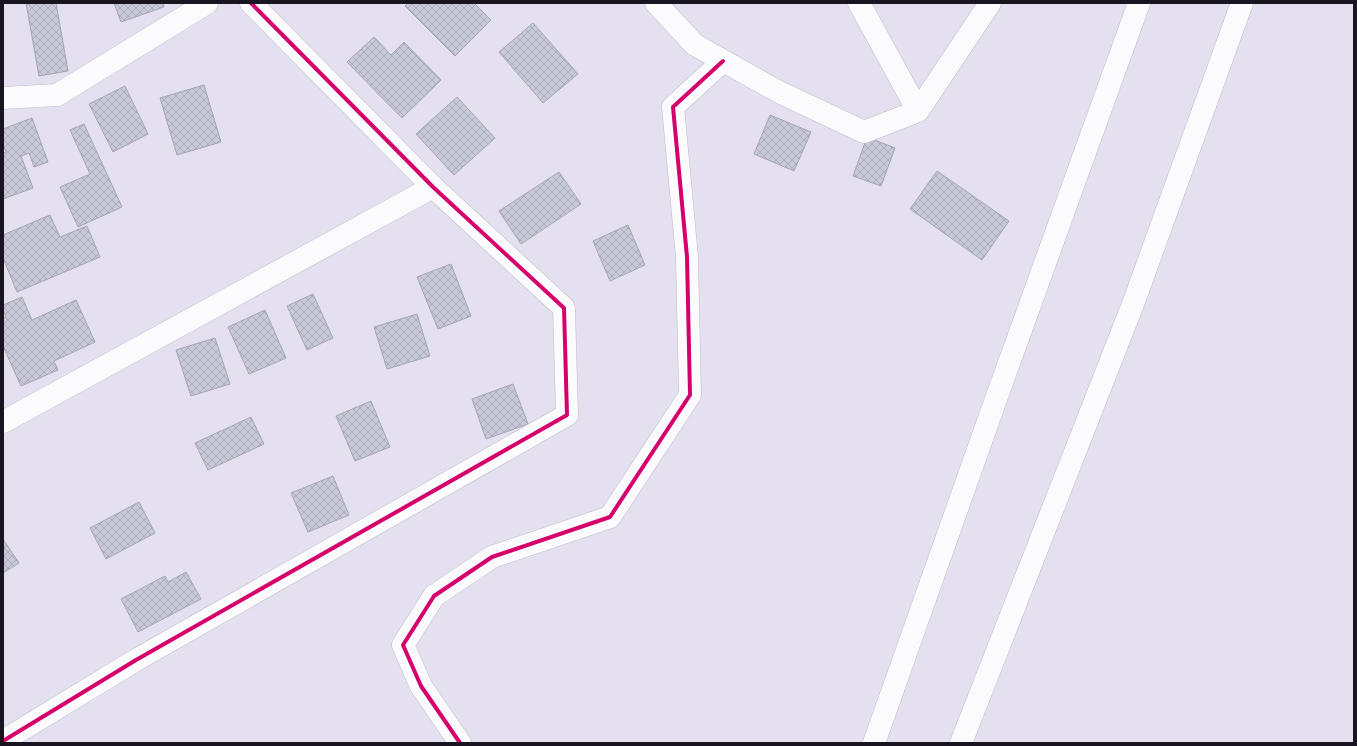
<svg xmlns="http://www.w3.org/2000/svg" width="1357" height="746" font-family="'Fira Sans',sans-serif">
<defs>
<pattern id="building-cross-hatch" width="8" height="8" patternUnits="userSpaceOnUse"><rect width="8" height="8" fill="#c7c9d9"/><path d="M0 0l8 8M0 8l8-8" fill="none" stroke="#aaacba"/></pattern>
</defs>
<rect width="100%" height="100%" fill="#e4e0f0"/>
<!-- building -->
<path fill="url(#building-cross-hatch)" stroke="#a5a6b1" d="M26,3h30l12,68 -29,5z
M114,3h49l1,4 -43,15z
M408,3h66l17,17 -36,36 -50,-50z
M533,23l45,51 -35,29 -44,-51z
M374,37l17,18 13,-13 37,38 -39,38 -55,-56z
M204,85l17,57 -44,13 -17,-57z
M125,86l23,48 -35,18 -24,-48z
M457,97l38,41 -41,37 -38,-41z
M770,115l41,17 -17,39 -40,-17z
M32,118l16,44 -14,5 -5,-14 -8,3 12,32 -30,11v-46l3,-1 -3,-8v-15z
M84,124l38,83 -44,20 -18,-40 30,-13 -20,-44z
M867,137l28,11 -14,38 -28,-10z
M937,171l72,50 -27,39 -72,-51z
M559,172l22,32 -60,40 -22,-33z
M50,215l10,22 27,-11 13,31 -83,35 -14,-34v-23z
M628,225l17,40 -35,16 -17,-40z
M451,264l20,52 -33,13 -21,-52z
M313,294l20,44 -26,12 -20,-44z
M22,297l10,23 44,-20 19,42 -41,19 4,9 -37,16 -18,-40v-28l3,-1 -3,-8v-4z
M265,310l21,48 -37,16 -21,-47z
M417,314l13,42 -43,13 -13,-42z
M215,338l15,46 -39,12 -15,-46z
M513,384l15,40 -42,15 -14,-40z
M371,401l19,46 -35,14 -19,-45z
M251,417l13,27 -56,26 -13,-27z
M333,476l16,39 -41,17 -17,-39z
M139,502l16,31 -49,26 -16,-31z
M3,539l16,24 -16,10z
M186,572l15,27 -63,33 -17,-33 44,-23 3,6z"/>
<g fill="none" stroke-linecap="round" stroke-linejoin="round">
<defs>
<path id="street" d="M656,3l39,42 84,47 85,40 54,-21 72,-108
M859,3l59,108
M3,98l54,-3 150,-92
M3,422l430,-235
M3,741l133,-81 431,-245 -3,-107 -131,-121 -182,-184
M460,743l-39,-57 -18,-41 31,-49 58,-39 118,-40 80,-122 -3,-138 -14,-150 50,-46"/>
<path id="secondary" d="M874,743l122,-344 143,-396
M961,743l172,-439 109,-301"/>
</defs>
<!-- street casing -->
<use href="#street" stroke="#c0bcc9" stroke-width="23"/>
<!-- secondary casing -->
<use href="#secondary" stroke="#c0bcc9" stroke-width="23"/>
<!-- street -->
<use href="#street" stroke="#fbfafd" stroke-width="22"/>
<!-- secondary -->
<use href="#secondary" stroke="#fbfafd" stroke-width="22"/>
<defs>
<path id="cycleway" d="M3,741l133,-81 431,-245 -3,-107 -131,-121 -182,-184
M460,743l-39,-57 -18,-41 31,-49 58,-39 118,-40 80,-122 -3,-138 -14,-150 50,-46"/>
</defs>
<!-- cycleway casing -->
<use href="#cycleway" stroke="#fff" stroke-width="6"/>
<!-- cycleway -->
<use href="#cycleway" stroke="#d6006c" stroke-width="4"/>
</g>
<!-- border -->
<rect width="1357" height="746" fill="none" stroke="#181520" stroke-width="8"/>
</svg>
